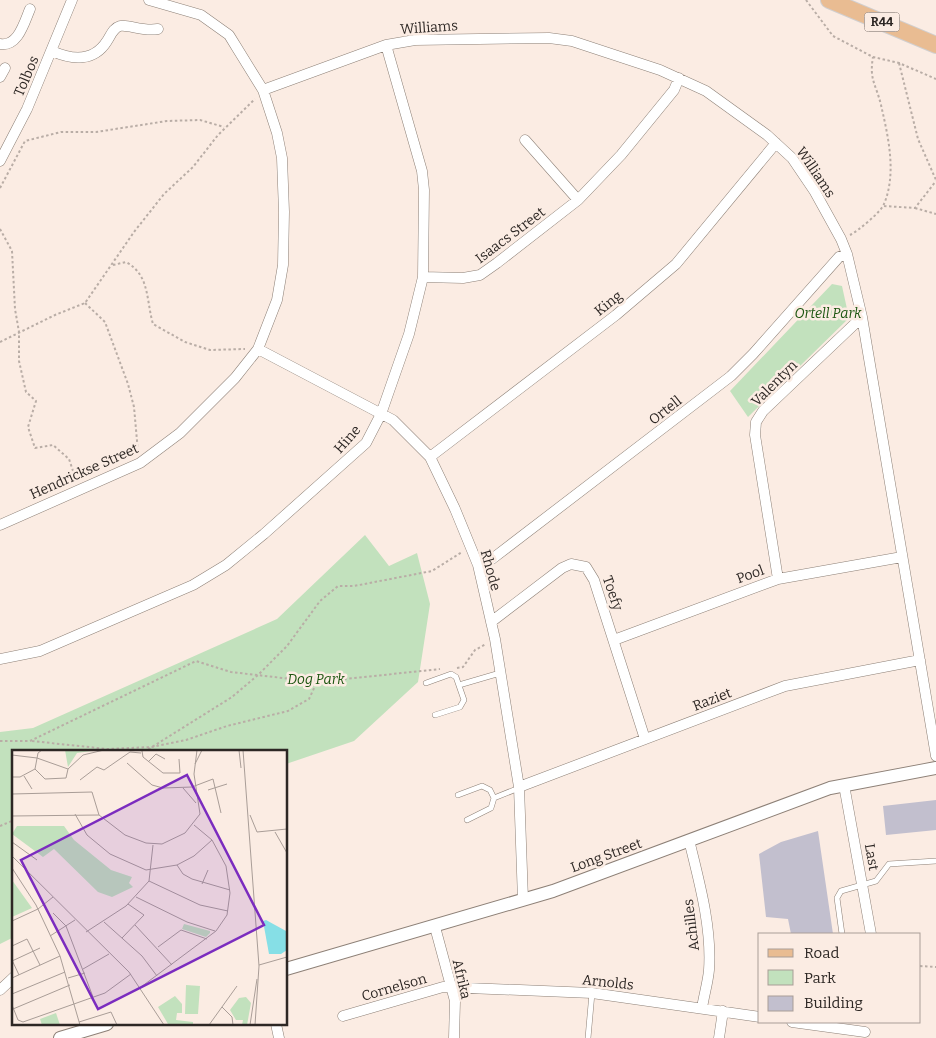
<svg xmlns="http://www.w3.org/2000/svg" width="936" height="1038" font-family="Bitter,serif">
<rect width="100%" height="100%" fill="#fbece3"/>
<!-- green -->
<path fill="#c2e1bd" d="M832,284l10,2 7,32 -101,99 -18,-26z
M365,535l24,31 28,-13 13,51 -12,78 -64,59 -68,23v-12h-272v185l-14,7v-212l33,-4 244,-109z"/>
<!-- building -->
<path fill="#c2bfce" d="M936,800v30l-50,5 -3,-29z
M818,831l15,103h-42l-3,-15 -22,-2 -7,-63 22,-12z"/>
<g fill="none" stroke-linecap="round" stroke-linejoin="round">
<defs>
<path id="service" d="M426,683l25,-9 5,3 8,23 -4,7 -25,8
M459,685l41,-12
M458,795l24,-9 8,4 4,8 -3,10 -24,12
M494,798l25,-10
M842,934l-5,-36 4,-7 35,-10 13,-17 47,-3
M588,1038l4,-45"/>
<path id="minor" d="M0,44c18,3 24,-21 30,-35
M52,51c20,9 42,11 55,-10 4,-6 6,-13 13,-15 8,-2 23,6 38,3
M0,77l5,-9
M263,90l123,-45 29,-5 134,-2 23,3 88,29 46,21 61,44 25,23 23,34 26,47 6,15 15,63 74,439
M525,140l53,60
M0,161l27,-52 45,-109
M423,277l40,1 17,-3 17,-12 81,-63 43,-45 53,-65 5,-12
M258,349l135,71 37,37 25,52 23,56 17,74 24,148 4,113
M430,457l186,-142 60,-51 100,-121
M0,525l140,-62 40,-30 55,-55 23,-29 19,-49 6,-35 1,-53 -2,-54 -5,-25 -14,-43 -26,-42 -8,-13 -28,-20 -52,-15
M478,565l14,-6 239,-183 22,-22 86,-97 8,-3
M778,579l-23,-144 1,-13 7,-11 99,-94
M491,622l71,-54 9,-4 15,3 8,13 51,159
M614,640l164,-61 124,-22
M0,659l40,-8 153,-66 33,-20 38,-31 102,-91 15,-29 28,-80 14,-57 1,-87 -2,-19 -36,-126
M844,785l27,149
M519,787l266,-101 135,-26
M689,840c10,41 23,87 20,130 -1,12 -5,25 -7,38
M435,927l20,74 -1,37
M0,990l14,-13
M343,1016l100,-29 149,6 168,24
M792,1022l73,10
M276,1024l3,14
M719,1038l4,-27"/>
<path id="tertiary" d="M286,969l267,-78 277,-103 106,-20
M60,1038l47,-14"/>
<path id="primary" d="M829,0l107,45"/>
</defs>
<!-- service casing -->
<use href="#service" stroke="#8d8077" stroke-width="6"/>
<!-- minor casing -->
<use href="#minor" stroke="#8d8077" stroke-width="11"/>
<!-- tertiary casing -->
<use href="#tertiary" stroke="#8d8077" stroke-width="14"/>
<!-- primary casing -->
<use href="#primary" stroke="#d1cfcf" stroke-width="18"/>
<!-- path -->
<path stroke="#b9ada6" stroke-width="2" stroke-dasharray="2.5 2.5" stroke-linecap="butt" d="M806,0l27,36 40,21 26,6 37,16
M899,63l19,76 18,41
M0,188l25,-47 36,-9h35l71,-11 33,-1 24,7
M884,206l31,2 21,-27
M915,208l21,6
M0,229l12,22 3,58 4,23v29l7,31 10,9 -8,26 7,21 18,-3 16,14 7,21
M850,235c8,-4 31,-23 34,-31 13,-31 4,-68 -3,-99 -5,-21 -12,-25 -8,-48
M113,265l13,-3c24,13 20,38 27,62l32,18 25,8 35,-1
M85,303l20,19 23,62 6,23 4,45
M0,342l55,-27 30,-12 49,-71 30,-38 29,-27 25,-32 37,-36
M457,668l6,-1 12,-17 11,-6
M0,741h30l166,-80 35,11 86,10 123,-13
M32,741l75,8 45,-2 34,-7 41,-14 61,-15 21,-12 8,-17
M144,752l88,-55 26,-22 29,-29 33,-45 18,-15h16l78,-15 30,-19
M0,826l14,-6
M920,966l16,1"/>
<!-- service -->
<use href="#service" stroke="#fff" stroke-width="5"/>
<!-- minor -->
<use href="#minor" stroke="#fff" stroke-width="10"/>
<!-- tertiary -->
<use href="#tertiary" stroke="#fff" stroke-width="12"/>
<!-- primary -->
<use href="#primary" stroke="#e9bc92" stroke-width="16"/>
</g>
<g text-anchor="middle" stroke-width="5" stroke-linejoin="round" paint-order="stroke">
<!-- shield labels -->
<rect fill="#fbece3" stroke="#6b625d" stroke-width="1" x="864.5" y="12.5" width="35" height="19" rx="4"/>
<g font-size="12" font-weight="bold" fill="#2d2724">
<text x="882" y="26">R44</text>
</g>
<!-- street labels -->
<g font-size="14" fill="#2d2724" stroke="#fbece3">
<text transform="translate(429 27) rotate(-4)" y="5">Williams</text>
<text transform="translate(26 76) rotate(-67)" y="5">Tolbos</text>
<text transform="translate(816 172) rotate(56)" y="5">Williams</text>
<text transform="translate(510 235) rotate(-37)" y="5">Isaacs Street</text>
<text transform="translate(608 303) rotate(-39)" y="5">King</text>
<text transform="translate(774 383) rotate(-45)" y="5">Valentyn</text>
<text transform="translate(665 410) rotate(-38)" y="5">Ortell</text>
<text transform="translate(347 439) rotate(-49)" y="5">Hine</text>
<text transform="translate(84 471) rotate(-24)" y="5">Hendrickse Street</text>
<text transform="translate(491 570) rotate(74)" y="5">Rhode</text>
<text transform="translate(750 574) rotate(-20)" y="5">Pool</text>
<text transform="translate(613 593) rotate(71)" y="5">Toefy</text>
<text transform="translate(712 699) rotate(-21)" y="5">Raziet</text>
<text transform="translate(606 855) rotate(-20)" y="5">Long Street</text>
<text transform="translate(872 857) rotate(80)" y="5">Last</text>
<text transform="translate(691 925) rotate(-97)" y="5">Achilles</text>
<text transform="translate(462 979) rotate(77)" y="5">Afrika</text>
<text transform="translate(608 982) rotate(6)" y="5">Arnolds</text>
<text transform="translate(394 987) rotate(-16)" y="5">Cornelson</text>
</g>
<!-- park labels -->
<g font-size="14" font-style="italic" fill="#1d5611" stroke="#fbece3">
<text x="828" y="318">Ortell Park</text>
<text x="316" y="684">Dog Park</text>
</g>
</g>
<!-- overview -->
<g transform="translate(12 750)">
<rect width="275" height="275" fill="#fbece3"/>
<path d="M53,0l25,1 9,-1 -22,3 -9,14zM5,76h47l10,14 37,30 21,7 -3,6 4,4 -21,10 -14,-5 -44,-43 -11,8 -31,-23zM0,130l20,28 -20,9zM172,174l26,7v2l-4,4 -24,-8zM174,235l14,1 -2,28h-13zM163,246l7,8v9h-5l-1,7 17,2v3l-25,-1 -10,-17zM234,247l5,6 -4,22h-5l1,-5h-7l-6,-10 9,-12zM44,263l4,12h-18l-2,-6z" fill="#c2e1bd"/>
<path d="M254,170l20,11 1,19 -6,4h-12l-6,-33z" fill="#86dfe6"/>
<path fill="none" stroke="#a99d97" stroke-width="1" d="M227,0l2,18M231,0l16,216 -4,59M130,1l1,6 20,16h17l-1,-14M0,5l25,3 31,11M136,12l8,-8 9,5M115,13l25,22 11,3 29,-1 21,-8 8,34M183,14l7,-14M23,19l10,10 21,-1 2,-9M56,19l15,-14 21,-5M12,26l8,13M0,27h8l15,-8 3,-16 4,-3M68,30l17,-13 7,3 26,-18 11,1M171,38l13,15M196,40l19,-6M0,44l80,-2 7,23 26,20 21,8 16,1 23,-11 15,-19 -6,-40 3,-24M63,64l12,21 23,19 36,16 31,-5 17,-9 18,-16M238,65l7,17 30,-3M0,66l87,-1M263,82l12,21M0,92l25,18M0,106l117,116 35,53M165,115l6,9 9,5 38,11M0,118l24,37 24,51 20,69M137,131l51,24 28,6M190,134l6,-14M124,147l51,25 28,9M41,163l13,13 27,71M0,171l26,-12 15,-12M92,172l38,34 15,20M123,175l37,40M74,182l40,-26 23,-25 4,-36M38,186l25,-16M110,188l22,-23 -16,-11M0,196l15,-7 13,26M146,197l23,-17 26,9M0,210l7,15M0,211l28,-13M247,215l28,-8M71,219l26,-15M0,228l48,-22M56,228l17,-5M129,237l75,-56 11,-16 3,-22 -4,-27 -14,-26 -18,-15M0,244l53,-22M0,255l6,15 5,2 82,-29 26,-19M210,257l10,10 1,8M1,259l57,-24M67,272l32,-10 6,13M197,275l28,-39M238,275l7,-46"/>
<path fill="#7b2cbf" fill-opacity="0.15" stroke="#7b2cbf" stroke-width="2.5" d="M175,25l77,150 -166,84 -77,-149z"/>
<rect width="275" height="275" fill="none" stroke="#2d2724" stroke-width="2.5"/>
</g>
<!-- legend -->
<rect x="758" y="933" width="162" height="90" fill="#fbece3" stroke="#a99d97"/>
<rect x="768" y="949" width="25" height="8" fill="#e9bc92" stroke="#a99d97"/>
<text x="804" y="958" font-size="15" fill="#2d2724">Road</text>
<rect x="768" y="970" width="25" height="15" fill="#c2e1bd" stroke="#a99d97"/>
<text x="804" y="983" font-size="15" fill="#2d2724">Park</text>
<rect x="768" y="996" width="25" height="15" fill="#c2bfce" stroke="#a99d97"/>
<text x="804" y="1008" font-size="15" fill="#2d2724">Building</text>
</svg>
